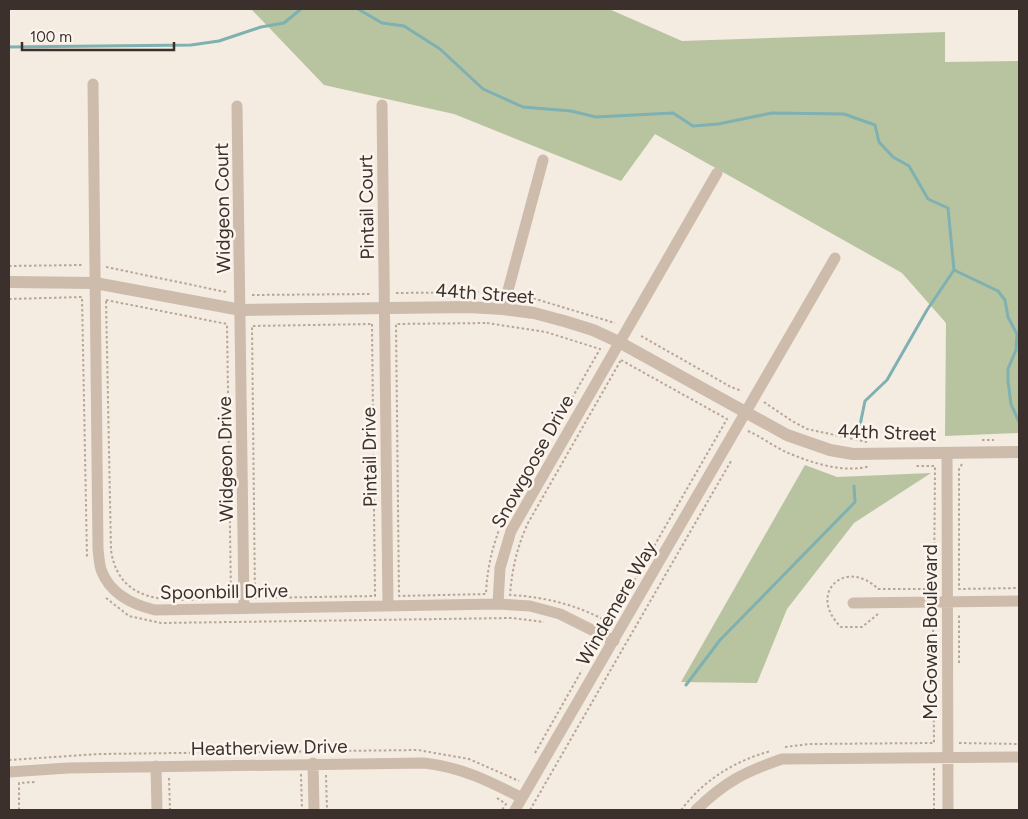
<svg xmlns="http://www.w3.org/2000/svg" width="1028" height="819" font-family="Figtree,sans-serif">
<rect width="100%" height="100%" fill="#f4ebe1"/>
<!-- green -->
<path fill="#b8c4a0" d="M251,9h358l73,32 263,-9v30l74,-1v372l-74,3 1,-113 -44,-50 -247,-139 -34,47 -167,-67 -130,-29z
M805,465l32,12 94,-4 -77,50 -67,86 -30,74 -76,-1z"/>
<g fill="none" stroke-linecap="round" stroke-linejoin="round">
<!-- stream -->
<path stroke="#7fb0b2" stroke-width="3" d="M358,9l24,14 22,3 36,23 43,40 40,18 48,4 25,6 77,-4 20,13 25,-2 54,-11 72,1 31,11 4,17 14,15 16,9 19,33 20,9 6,62 44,21 7,9 3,17 9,17 -1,16 -8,19v12l3,23 8,18
M9,47l182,-2 28,-4 42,-14 23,-4 17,-14
M859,430l6,-29 22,-21 40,-70 27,-40
M686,685l34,-45 135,-138 -1,-16"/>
<!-- path -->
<path stroke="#b9a596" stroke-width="2" stroke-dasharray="2.5 2.5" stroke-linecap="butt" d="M9,266l73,-1
M106,267l120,25
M396,293l100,-1
M519,294l96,29
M252,295l119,-1
M9,299l73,-2 5,261
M106,300l121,24 4,274c-46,1 -111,15 -120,-48z
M487,323l59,9 54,17 -97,170c-10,26 -16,48 -17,75l-87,2 -3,-272z
M372,324l3,272 -120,2 -3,-272z
M641,336l90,51 11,4
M621,360l106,59 -117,204c-32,-18 -64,-26 -100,-28 2,-26 7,-48 18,-72z
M764,402l28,19 15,8 60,13
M748,431c12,5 25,15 38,21 23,10 58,22 84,14
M982,440h12
M962,464l-3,5v120l60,-1
M106,598l23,18 32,7 351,-5 32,4
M878,614l-16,13h-21c-35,-34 5,-70 37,-38h56l1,-123h-21
M959,663v-50
M959,743l60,1
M785,747l24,-3 125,-1 -1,-129
M535,753l47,-83
M9,760l90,-6 319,-4 51,9 50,22
M934,768v42
M301,774l1,36
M326,775l1,35
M169,778l1,32
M497,798l9,6 -4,6
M19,810v-27l16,-1
M530,810l201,-349
M681,810c23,-30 53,-49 90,-59"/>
<!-- minor -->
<path stroke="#cdbbac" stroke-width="11" d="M93,84l5,465c1,7 1,17 4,23 9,22 32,33 53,38l343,-6 32,2 30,8 54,27
M382,105l6,501
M237,106l7,502
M503,309l40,-149
M947,453l1,357
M853,603l166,-2
M498,604l2,-36 11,-37 206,-358
M313,763l1,47
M156,766l1,44
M9,772l59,-4 356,-5c37,4 65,18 98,35
M515,810l320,-552
M696,810c29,-28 48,-38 86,-51l237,-2"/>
<!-- tertiary -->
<path stroke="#cdbbac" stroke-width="12" d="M9,282l86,1 146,27 227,-3 35,2 31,4 30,8 29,9 26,12 168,93 43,15 23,4 166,-2"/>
</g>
<g text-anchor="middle" stroke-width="5" stroke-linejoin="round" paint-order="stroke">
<!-- street labels -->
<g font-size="19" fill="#3b302b" stroke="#fbf5ee">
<text transform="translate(366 207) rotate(-91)" y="7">Pintail Court</text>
<text transform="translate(222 208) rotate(-91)" y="7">Widgeon Court</text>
<text transform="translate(485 293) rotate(4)" y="7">44th Street</text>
<text transform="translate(887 432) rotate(2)" y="7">44th Street</text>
<text transform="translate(369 457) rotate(-91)" y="7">Pintail Drive</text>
<text transform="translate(225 459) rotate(-91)" y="7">Widgeon Drive</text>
<text transform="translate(532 461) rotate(-61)" y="7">Snowgoose Drive</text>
<text transform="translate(224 591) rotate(-1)" y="7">Spoonbill Drive</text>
<text transform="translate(616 603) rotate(-60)" y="7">Windemere Way</text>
<text transform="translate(930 632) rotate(-90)" y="7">McGowan Boulevard</text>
<text transform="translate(269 747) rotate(-1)" y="7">Heatherview Drive</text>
</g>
</g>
<!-- border -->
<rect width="1028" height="819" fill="none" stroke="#3b302b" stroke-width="20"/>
<!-- scale -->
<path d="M22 42v8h152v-8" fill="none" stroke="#3b302b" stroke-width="2.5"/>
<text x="30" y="42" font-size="15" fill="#3b302b" stroke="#fbf5ee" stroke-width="4" paint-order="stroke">100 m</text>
</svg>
